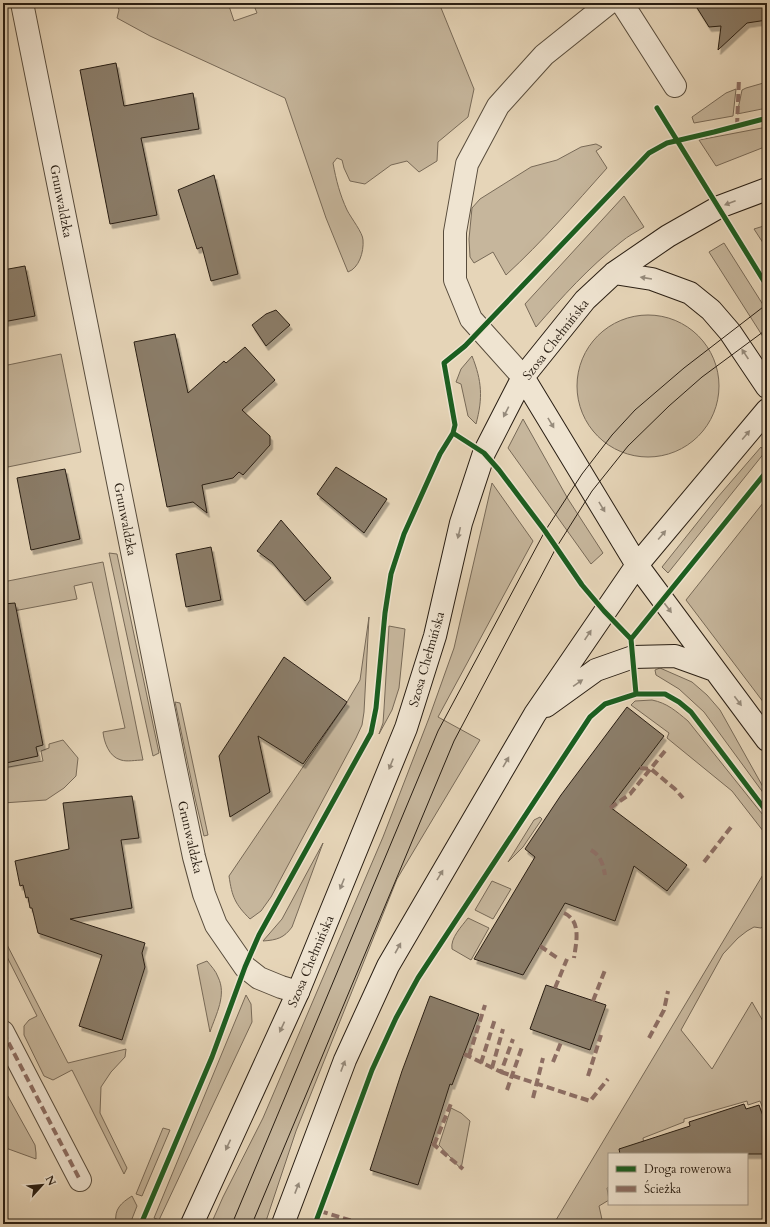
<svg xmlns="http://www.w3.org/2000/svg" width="770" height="1227" font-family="Cardo,serif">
<defs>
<filter id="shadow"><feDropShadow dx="2.5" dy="4.5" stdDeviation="0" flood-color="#0004"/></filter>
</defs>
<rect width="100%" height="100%" fill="#e6d5b8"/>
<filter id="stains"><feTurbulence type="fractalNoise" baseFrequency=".005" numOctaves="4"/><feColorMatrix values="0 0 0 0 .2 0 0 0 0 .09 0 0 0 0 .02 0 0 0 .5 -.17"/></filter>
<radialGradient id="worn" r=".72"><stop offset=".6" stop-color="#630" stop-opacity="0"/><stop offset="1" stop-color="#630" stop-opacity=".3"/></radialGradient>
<!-- green -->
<path fill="#c6b69c" stroke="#786a58" d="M117,3h111l6,18 23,-8 -4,-10h186l35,86 -6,28 -30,25 -1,19 -18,11 -12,-11 -16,4 -26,19 -15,-3 -6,-13 -2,-8 -5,-2 -4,5c3,17 7,32 14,47 4,8 16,23 16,30 1,12 -4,28 -15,32l-22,-54 -41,-120 -135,-62 -33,-18 2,-8z
M767,82v26l-30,6 5,-24 4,-2z
M736,89l-3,27 -39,7 -2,-6 34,-24z
M767,127v19l-51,20 -17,-26z
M596,144l6,3 -6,4 11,17c-33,37 -65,74 -101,107l-13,-23 -19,11 -4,-6 -1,-18 3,-31 8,-9 51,-32 26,-7 24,-13z
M624,196l20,31c-8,5 -16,9 -23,15 -32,25 -59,55 -85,85l-11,-23z
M767,225v24l-13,-20z
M724,243l43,68v32l-58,-91z
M577 386a71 71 0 1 1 142 0a71 71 0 1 1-142 0Z
M61,354l20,98 -78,16v-102z
M472,356c10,25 11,42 4,68l-8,-8 -7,-32 -5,-2 5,-13z
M523,419l45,80 35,54 -12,11 -83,-116z
M761,447l4,5 -97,121 -6,-6 55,-69z
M492,483l41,58 -95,176 42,23 -83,139 -101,252 -31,93h-54l12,-27 40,-79 120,-281 46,-119 25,-70z
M767,498v209l-81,-107z
M109,553l8,1 42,199 -6,3z
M103,562l40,198c-7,0 -16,2 -22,0 -12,-3 -17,-18 -18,-28l22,-4 -33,-146 -18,4 3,13 -74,14v-31z
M369,617l-5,95 -2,13 -6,13 -85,159 -10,14 -11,8c-15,-15 -18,-22 -21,-43l118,-174 13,-22z
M389,626l16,3 -6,59 -7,22 -13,24 4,-11 1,-14z
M660,668l32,14 15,13 13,15 47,84v4l-63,-86 -25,-23 -23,-14 -1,-5z
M652,700c15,3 24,11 36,21l79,99v16l-35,-45 -65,-53 2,-5 -38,-28 4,-4z
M175,702l5,1 28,132 -4,1 -9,-38z
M63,740l15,18 -2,18 -12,12 -18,12 -43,3v-35l40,-7 -2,-10 8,-3v-4z
M540,817l2,2 -19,28 -15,15 26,-42z
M323,843l-31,84c-8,11 -15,13 -29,14l19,-22z
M767,868v56l-6,4 -7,-1 -7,4 -9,7 -15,16 -42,76 31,39 40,-67 15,26v85l-2,1 -5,-13 -12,4 -1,-4 -63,18v3l-41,16 2,14 -3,2h-33v33l-2,1 2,12 -10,6 4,18h-46l-1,-4z
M492,881l19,8 -18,30 -18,-9z
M468,918l21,10 -18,32 -19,-11c-2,-11 10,-23 16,-31z
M3,937l65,126 58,-14 -1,8 -14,15 -10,15 -1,26 27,55 -3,6 -52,-104 -19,10 -9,-4 -20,-41v-9l5,-6 8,-4 -34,-67z
M207,961c4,5 9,10 11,16 9,18 -2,37 -8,55l-13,-67z
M246,995l5,9 1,18 -93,198 -5,-2z
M3,1090l2,1 30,54 1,8v6l-33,-12z
M451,1108l10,5 9,8 -9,48 -22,-24z
M163,1128l7,2 -28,66 -6,-2z
M132,1196l5,10 -7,18 -14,-1c-2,-14 5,-20 16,-27z"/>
<!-- building -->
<path fill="#8b7d69" stroke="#291e13" filter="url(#shadow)" d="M694,3h73v17l-20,3 -29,27 3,-24 -12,1z
M116,63l8,43 69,-13 6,36 -58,9 16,77 -47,9 -30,-154z
M214,175l24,99 -27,7 -9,-34 -5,2 -19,-59z
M25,266l10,50 -32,6v-52z
M276,310l14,15 -24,21 -14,-21 14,-11z
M175,334l13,59 36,-32 2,2 19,-16 30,33 -33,30 28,26v9l-27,30 -4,-3 -6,6 -31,7 5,28 -14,-11 -26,5 -33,-165z
M336,467l51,32 -23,34 -47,-39z
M65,469l15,70 -49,11 -14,-72z
M281,520l50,58 -26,23 -33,-39 -15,-11z
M211,547l10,53 -35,7 -10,-53z
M15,603l28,142 -7,2 2,9 -32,7 -3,-13v-146z
M284,657l63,45 -44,62 -45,-28 12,56 -40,25 -11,-61z
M627,707l37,29 -54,71 77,58 -20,26 -33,-25 -19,55 -50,-18 -42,72 -49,-16 61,-102 -10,-8 36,-54z
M132,796l7,42 -18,2 11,68 -62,11 75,24 -3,10 3,14 -23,73 -43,-14 23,-71 -64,-22 -6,-25h-2l-2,-11 -2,1 -3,-13 -3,1 -5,-25 54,-12 -6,-46z
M546,985l60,20 -16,45 -60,-21z
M430,996l49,18 -27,71 -2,-1 -32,101 -48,-15 32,-99z
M744,1104l2,5 13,-4 8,22v27h-147l-1,-5 71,-23 -1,-4z"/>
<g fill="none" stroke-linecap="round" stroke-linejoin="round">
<defs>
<path id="minor" d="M22,3l153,763 19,91 10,37 12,31 29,42 14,11 22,9 17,5
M622,3l53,83
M523,377l-52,-58 -16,-39v-48l12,-68 31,-58 46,-51 65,-52
M3,1032l77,148"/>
<path id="secondary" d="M614,273l38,6 38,14 21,17 19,22 37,55
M523,377l114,188 130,175
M546,706l50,-36 37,-13 42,-1 39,14
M192,1224l106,-232 108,-264 29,-92 26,-113 23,-70 39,-76 62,-77 29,-27 54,-37 51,-29 48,-18
M283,1224l62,-164 43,-94 147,-252 102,-149 130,-155"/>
</defs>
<!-- minor casing -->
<use href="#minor" stroke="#584c3c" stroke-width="24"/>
<!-- secondary casing -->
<use href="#secondary" stroke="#291e13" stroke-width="24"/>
<!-- minor -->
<use href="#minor" stroke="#efe4d1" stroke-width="22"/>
<!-- secondary -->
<use href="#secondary" stroke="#efe4d1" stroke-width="22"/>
<!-- tram -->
<path stroke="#291e13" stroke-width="1" d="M232,1224l206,-493 107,-200 37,-57 30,-39 23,-25 49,-42 83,-64
M252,1224l202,-483 102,-193 36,-57 36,-45 41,-40 33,-29 65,-48"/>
<!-- quiet -->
<path stroke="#8d6e63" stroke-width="4" stroke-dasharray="8 4" stroke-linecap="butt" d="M737,126l2,-48
M640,768l11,1 24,20 8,9
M610,808l20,-14 35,-43
M591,850c10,6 12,14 14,25
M704,862l27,-35
M564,913c18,8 12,30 10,45
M540,946l19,13
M555,988l12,-29
M593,1001l12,-31
M3,1032l77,148
M649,1038l15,-28 4,-19
M464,1054l37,18 12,-33
M469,1056l16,-51
M553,1062l9,-22
M481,1063l14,-44
M492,1068l11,-39
M501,1072l89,29 18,-22
M588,1076l13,-41
M507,1090l15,-43
M533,1098l10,-40
M432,1143l31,26
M434,1145l18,-44
M320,1211l42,13
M510,1224l3,-2"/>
<defs>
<path id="cycleway" d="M657,108l110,178
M453,433l31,20 15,17 46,61 37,54 22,26 27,28 5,55
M631,639l136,-168
M141,1224l71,-167 33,-90 14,-32 112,-202 5,-25 9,-95 6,-39 13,-40 36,-80 13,-21 2,-8 -11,-62 21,-17 184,-193 18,-10 47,-11 53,-14
M315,1224l57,-154 24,-52 22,-40 172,-261 15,-13 31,-10h29l14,8 12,10 76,100"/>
</defs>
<!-- cycleway casing -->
<use href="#cycleway" stroke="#efe4d1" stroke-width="8"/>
<!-- cycleway -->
<use href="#cycleway" stroke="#1b5e20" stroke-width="5"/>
</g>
<!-- one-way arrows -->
<defs><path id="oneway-solid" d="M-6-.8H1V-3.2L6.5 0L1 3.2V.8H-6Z"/></defs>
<g fill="#968b7c">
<use href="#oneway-solid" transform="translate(730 203) rotate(159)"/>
<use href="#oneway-solid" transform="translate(646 278) rotate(-171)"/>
<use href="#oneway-solid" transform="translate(745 354) rotate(-124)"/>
<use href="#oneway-solid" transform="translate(506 412) rotate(117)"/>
<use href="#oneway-solid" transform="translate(551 423) rotate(59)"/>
<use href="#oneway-solid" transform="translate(746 435) rotate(-50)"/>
<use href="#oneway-solid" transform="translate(602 507) rotate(59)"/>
<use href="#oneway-solid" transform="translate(459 533) rotate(103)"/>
<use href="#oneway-solid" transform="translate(662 535) rotate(-50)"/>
<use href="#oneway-solid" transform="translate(668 608) rotate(53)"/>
<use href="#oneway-solid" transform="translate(588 635) rotate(-56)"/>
<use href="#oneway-solid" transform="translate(578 683) rotate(-35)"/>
<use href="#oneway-solid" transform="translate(738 701) rotate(53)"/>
<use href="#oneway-solid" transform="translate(506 762) rotate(-60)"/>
<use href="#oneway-solid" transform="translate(391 764) rotate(112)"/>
<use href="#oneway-solid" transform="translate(440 875) rotate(-59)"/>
<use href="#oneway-solid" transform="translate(342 884) rotate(112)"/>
<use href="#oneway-solid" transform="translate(398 948) rotate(-61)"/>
<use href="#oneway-solid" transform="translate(282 1027) rotate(115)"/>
<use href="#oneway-solid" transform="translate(343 1066) rotate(-69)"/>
<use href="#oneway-solid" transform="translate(228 1145) rotate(115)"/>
<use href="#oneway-solid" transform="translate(297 1188) rotate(-69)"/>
</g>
<g text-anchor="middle" stroke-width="4" stroke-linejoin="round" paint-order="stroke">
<!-- street labels -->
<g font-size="13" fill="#291e13" stroke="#efe4d1">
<text transform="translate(62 201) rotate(79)" y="5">Grunwaldzka</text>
<text transform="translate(555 339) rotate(-52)" y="5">Szosa Chełmińska</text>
<text transform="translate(126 519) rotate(79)" y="5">Grunwaldzka</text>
<text transform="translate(426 659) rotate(-74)" y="5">Szosa Chełmińska</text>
<text transform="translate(191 837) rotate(77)" y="5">Grunwaldzka</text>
<text transform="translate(310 961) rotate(-67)" y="5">Szosa Chełmińska</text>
</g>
</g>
<!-- margin -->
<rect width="770" height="1227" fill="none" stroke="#e6d5b8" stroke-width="16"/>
<rect x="4" y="4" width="762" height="1219" fill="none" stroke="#291e13" stroke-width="2"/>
<rect x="8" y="8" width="754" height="1211" fill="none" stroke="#291e13"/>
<!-- legend -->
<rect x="608" y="1153" width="140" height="52" fill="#efe4d1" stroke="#a09585"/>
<rect x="616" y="1166" width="20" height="6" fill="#1b5e20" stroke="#a09585"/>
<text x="644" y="1173" font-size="12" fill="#291e13">Droga rowerowa</text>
<rect x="616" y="1186" width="20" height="6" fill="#8d6e63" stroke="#a09585"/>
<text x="644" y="1193" font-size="12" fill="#291e13">Ścieżka</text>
<!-- north arrow -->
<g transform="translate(42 1185) rotate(63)" stroke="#efe4d1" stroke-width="3" paint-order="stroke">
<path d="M0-3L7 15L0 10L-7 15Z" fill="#291e13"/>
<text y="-6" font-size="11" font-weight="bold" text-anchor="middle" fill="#291e13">N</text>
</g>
<rect width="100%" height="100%" filter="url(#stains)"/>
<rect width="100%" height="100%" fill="url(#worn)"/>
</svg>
